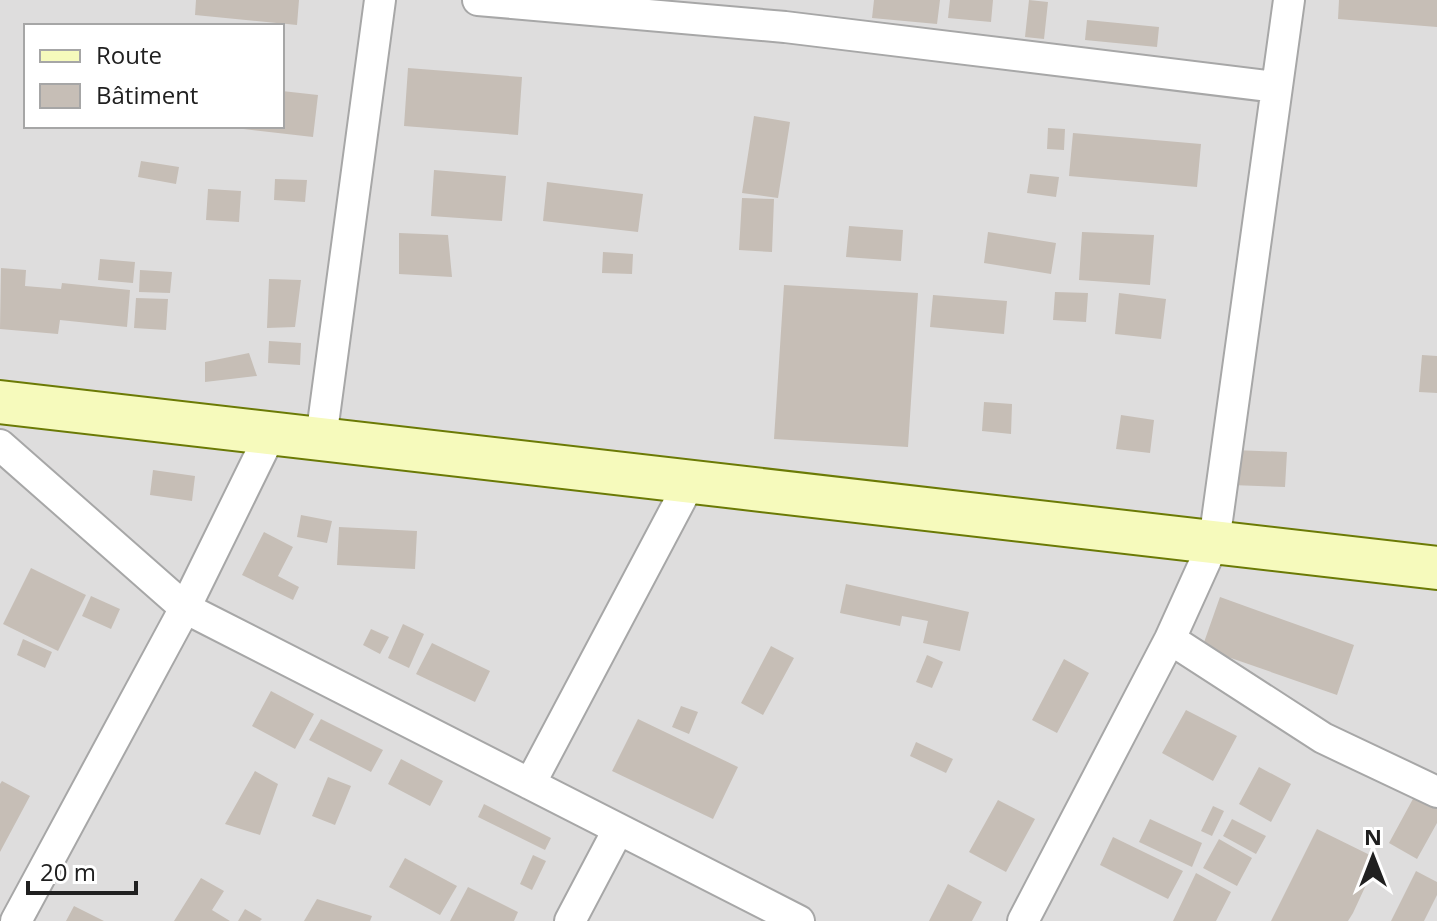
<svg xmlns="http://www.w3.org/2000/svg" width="1437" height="921" font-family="'Open Sans',sans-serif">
<rect width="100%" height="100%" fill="#f1eee7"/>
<!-- residential -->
<path fill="#dedddd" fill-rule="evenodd" d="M0,0h1437v921h-1437zM26,26h256v100h-256z"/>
<!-- building -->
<path fill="#c6beb6" d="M196,0h103l-2,25 -102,-10z
M874,0h66l-3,24 -65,-6z
M950,0h43l-2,22 -43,-4z
M1029,0l19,2 -4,37 -19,-2z
M1339,0h98v27l-99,-8z
M1087,20l72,7 -2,20 -72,-7z
M408,68l114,9 -4,58 -114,-9z
M282,91l36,4 -5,42 -78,-9 47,-2z
M754,116l36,6 -12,76 -36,-5z
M1048,128l17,1 -1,21 -17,-1z
M1073,133l128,11 -4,43 -128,-11z
M141,161l38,6 -3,17 -38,-7z
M434,170l72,6 -4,45 -71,-5z
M1030,174l29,3 -3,20 -29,-4z
M275,179l32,1 -2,22 -31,-2z
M547,182l96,12 -5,38 -95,-11z
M208,189l33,2 -2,31 -33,-2z
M742,198l32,1 -2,53 -33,-2z
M849,226l54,4 -2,31 -55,-4z
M988,232l68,11 -5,31 -67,-11z
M1082,232l72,3 -4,50 -71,-5z
M399,233l49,2 4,42 -53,-3z
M603,252l30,2 -1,20 -30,-1z
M100,259l35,3 -2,21 -35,-3z
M1,268l25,2 -1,16 36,3 1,-6 68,7 -3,37 -67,-7 -2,14 -58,-5z
M140,270l32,2 -2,21 -31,-1z
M269,279l32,1 -6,47 -28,1z
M784,285l134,8 -10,154 -134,-8z
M1055,292l33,1 -2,29 -33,-2z
M1119,293l47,6 -5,40 -46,-5z
M933,295l74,6 -3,33 -74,-7z
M136,298l32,1 -2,31 -32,-2z
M269,341l32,2 -1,22 -32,-2z
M249,353l8,23 -52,6v-20z
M1422,355l15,1v37l-18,-1z
M984,402l28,2 -1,30 -29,-3z
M1121,415l33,5 -4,33 -34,-4z
M1233,450l54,2 -2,35 -54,-2z
M153,470l42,6 -3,25 -42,-6z
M301,515l31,6 -5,22 -30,-6z
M339,527l78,4 -2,38 -78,-4z
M264,532l29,15 -15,29 21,11 -6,13 -51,-25z
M31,568l55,27 -28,56 -55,-27z
M846,584l123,28 -9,39 -37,-8 5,-22 -26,-5 -2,10 -60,-13z
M91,596l29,13 -9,20 -29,-13z
M1220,597l134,48 -17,50 -135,-47z
M403,624l21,10 -15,34 -21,-10z
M371,629l18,8 -9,17 -17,-9z
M23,639l29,13 -7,16 -28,-13z
M432,643l58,28 -15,31 -59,-28z
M771,646l23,12 -31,57 -22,-12z
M927,655l16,7 -11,26 -16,-6z
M1064,659l25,14 -32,60 -25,-13z
M271,691l43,23 -19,35 -43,-23z
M681,706l17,6 -9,22 -17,-7z
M1186,710l51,26 -24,45 -51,-28z
M321,719l62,31 -12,22 -62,-32z
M638,719l100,48 -25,52 -101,-48z
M916,742l37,17 -7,14 -36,-17z
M401,759l42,22 -13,25 -42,-22z
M1259,767l32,17 -20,38 -32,-18z
M255,771l23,13 -18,51 -35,-11z
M328,777l23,9 -16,39 -23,-9z
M2,781l28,15 -30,56v-68z
M1414,797l23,12v14l-20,36 -28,-16z
M998,800l37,19 -29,53 -37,-20z
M484,804l67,34 -6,12 -67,-33z
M1213,806l11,5 -12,25 -11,-5z
M1150,819l52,24 -10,24 -53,-25z
M1232,819l34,17 -10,18 -33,-18z
M1317,829l61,30 -25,54 -5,8h-77z
M1113,837l70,34 -15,28 -68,-34z
M1219,839l33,19 -15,28 -34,-18z
M533,855l13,6 -14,29 -12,-6z
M405,858l52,28 -17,29 -51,-28z
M1416,871l21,11v13l-13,26h-33z
M1196,873l35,19 -15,29h-43z
M201,878l23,13 -12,19 18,11h-56z
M948,884l34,18 -10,19h-43z
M468,887l50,25 -4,9h-64z
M317,899l55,17 -2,5h-66z
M74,906l30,15h-38z
M245,909l17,10 -2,2h-22z"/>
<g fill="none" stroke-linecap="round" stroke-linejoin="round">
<defs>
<path id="street" d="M478,0l307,27 491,60
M321,439l59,-439
M0,445l185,163 614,313
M1170,639l153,99 114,54
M530,784l160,-302
M16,921l169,-313 86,-175
M570,921l48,-91
M1023,921l147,-282 44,-97 75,-542"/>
<path id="secondary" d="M0,402l1437,166"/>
</defs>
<!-- street casing -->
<use href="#street" stroke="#a7a7a7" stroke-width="34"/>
<!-- secondary casing -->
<use href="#secondary" stroke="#6b7a05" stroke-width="46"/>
<!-- street -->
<use href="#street" stroke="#fff" stroke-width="30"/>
<!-- secondary -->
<use href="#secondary" stroke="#f6fabc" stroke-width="42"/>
</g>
<!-- legend -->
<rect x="24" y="24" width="260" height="104" fill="#ffffff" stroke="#a6a6a6" stroke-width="2"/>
<rect x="40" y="50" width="40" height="12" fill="#f6fabc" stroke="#a6a6a6" stroke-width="2"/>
<text x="96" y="64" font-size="24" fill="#202020">Route</text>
<rect x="40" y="84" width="40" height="24" fill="#c6beb6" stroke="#a6a6a6" stroke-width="2"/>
<text x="96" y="104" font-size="24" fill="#202020">Bâtiment</text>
<!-- north arrow -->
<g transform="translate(1373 857)" stroke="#ffffff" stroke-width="6" paint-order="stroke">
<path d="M0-6L14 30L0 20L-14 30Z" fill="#202020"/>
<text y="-12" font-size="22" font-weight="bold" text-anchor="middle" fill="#202020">N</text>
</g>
<!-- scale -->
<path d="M28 881v12h108v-12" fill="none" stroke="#202020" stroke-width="4"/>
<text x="40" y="881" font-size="24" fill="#202020" stroke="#ffffff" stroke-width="6" paint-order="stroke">20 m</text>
</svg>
